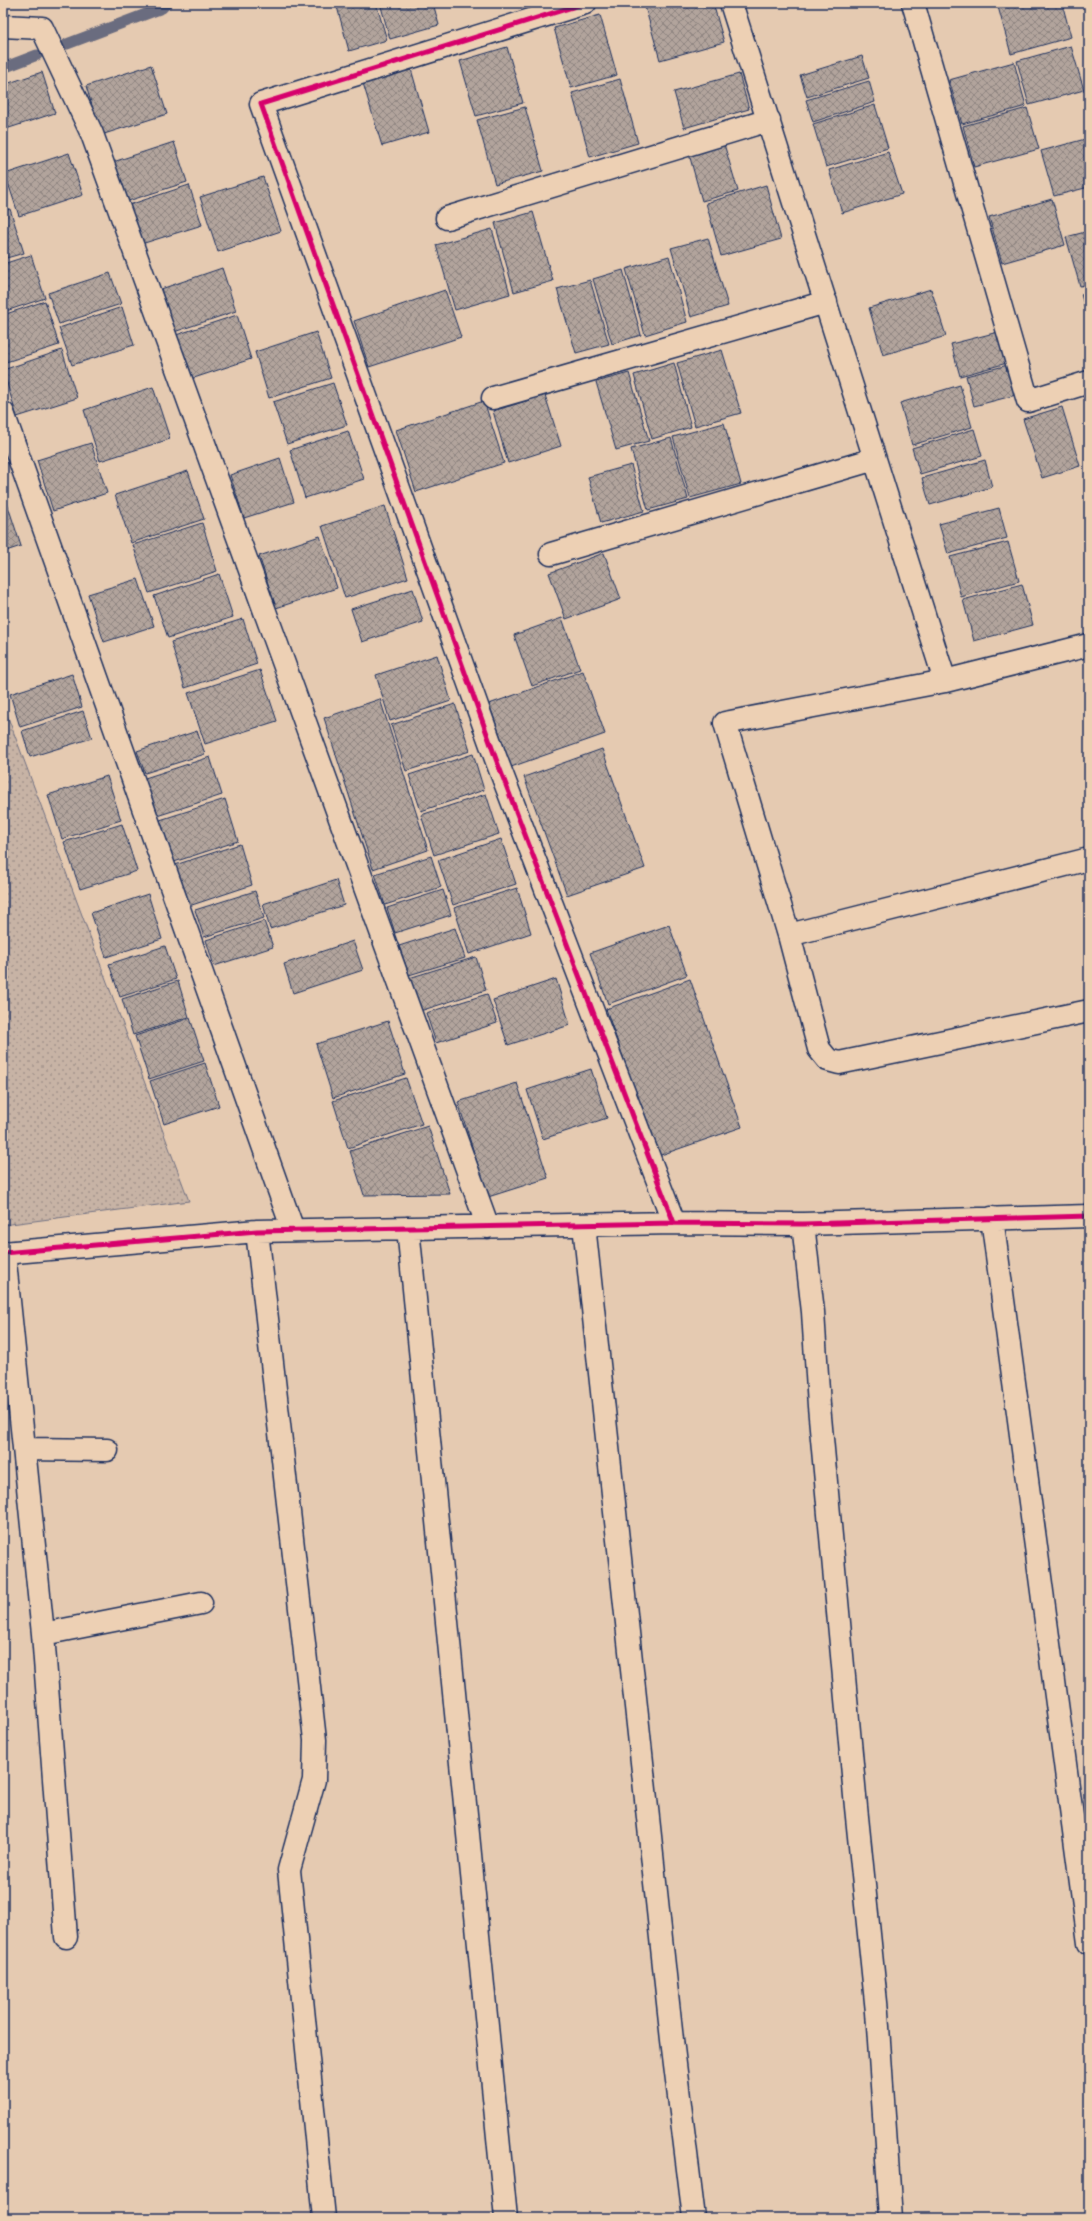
<svg xmlns="http://www.w3.org/2000/svg" width="1092" height="2221" font-family="Mynerve,sans-serif">
<defs>
<pattern id="grass-dots" width="8" height="8" patternUnits="userSpaceOnUse"><rect width="8" height="8" fill="#c7b3a5"/><path d="M2 2h.1M6 6h.1" fill="none" stroke="#a1928a" stroke-width="1.8" stroke-linecap="round"/></pattern>
<pattern id="building-cross-hatch" width="8" height="8" patternUnits="userSpaceOnUse"><rect width="8" height="8" fill="#b2a49c"/><path d="M0 0l8 8M0 8l8-8" fill="none" stroke="#908682"/></pattern>
</defs>
<rect width="100%" height="100%" fill="#e5cab1"/>
<filter id="ink" filterUnits="userSpaceOnUse"><feTurbulence type="fractalNoise" baseFrequency=".025" numOctaves="2"/><feDisplacementMap in="SourceGraphic" scale="8" xChannelSelector="R" yChannelSelector="G"/><feConvolveMatrix kernelMatrix="1 2 1 2 8 2 1 2 1" color-interpolation-filters="sRGB"/></filter>
<g filter="url(#ink)">
<!-- grass -->
<path fill="url(#grass-dots)" stroke="#717182" d="M3,704l186,497 -186,24z"/>
<g fill="none" stroke-linecap="round" stroke-linejoin="round">
<!-- stream -->
<path stroke="#6b6c7f" stroke-width="11" d="M67,44l95,-36 5,-5
M3,68l34,-13"/>
</g>
<!-- building -->
<path fill="url(#building-cross-hatch)" stroke="#1b2f5e" d="M336,3h40l11,37 -38,11z
M380,3h53l6,22 -49,14z
M644,3h69l11,39 -64,18z
M997,3h65l9,34 -60,17z
M600,15l17,60 -46,13 -17,-60z
M1071,46l13,44 -55,15 -12,-44z
M507,47l16,56 -47,13 -16,-55z
M862,56l7,22 -62,19 -7,-22z
M1014,62l12,44 -64,18 -13,-44z
M151,65l16,49 -66,21 -15,-49z
M411,69l18,63 -47,14 -19,-63z
M42,72l13,41 -52,17v-45z
M739,74l10,35 -65,19 -10,-36z
M620,79l18,64 -48,14 -18,-64z
M869,81l6,21 -62,20 -7,-22z
M875,105l13,43 -62,19 -13,-43z
M525,107l18,64 -48,13 -18,-64z
M1027,108l12,41 -65,18 -11,-41z
M1089,138v49l-35,9 -13,-45z
M174,142l13,40 -65,21 -12,-40z
M724,144l14,47 -36,10 -13,-47z
M888,152l14,42 -60,19 -13,-43z
M69,153l14,42 -64,21 -14,-42z
M263,177l18,54 -63,21 -18,-55z
M189,185l13,40 -64,20 -12,-39z
M766,185l15,54 -60,17 -15,-53z
M1052,199l13,46 -63,18 -13,-46z
M10,209l14,44 -21,6v-48z
M533,212l20,69 -39,11 -19,-69z
M492,229l18,65 -55,16 -19,-65z
M1089,231v53l-9,2 -14,-49z
M708,238l20,68 -37,11 -20,-69z
M31,255l14,43 -42,14v-48z
M669,256l18,66 -42,13 -19,-66z
M222,268l14,43 -62,21 -13,-43z
M623,270l18,65 -29,9 -19,-65z
M110,273l11,31 -62,20 -11,-31z
M590,280l19,64 -33,9 -19,-64z
M931,289l15,47 -63,19 -14,-47z
M445,290l16,47 -92,30 -15,-46z
M1089,292v28h-1l-7,-26z
M45,301l14,44 -56,18v-48z
M122,307l12,38 -62,20 -13,-37z
M237,315l14,44 -60,20 -15,-44z
M316,332l15,46 -62,20 -14,-46z
M998,332l9,31 -47,13 -9,-32z
M62,350l15,48 -60,19 -14,-47z
M722,350l19,63 -46,13 -18,-63z
M674,363l17,64 -39,12 -18,-64z
M1008,365l8,30 -42,11 -8,-30z
M629,373l20,68 -33,9 -20,-68z
M333,383l14,42 -60,19 -14,-42z
M960,385l12,42 -60,18 -12,-42z
M153,387l17,52 -70,22 -16,-51z
M545,395l16,51 -53,17 -15,-52z
M484,401l20,62 -88,29 -20,-62z
M1062,407l18,59 -38,12 -19,-59z
M724,423l17,61 -51,14 -17,-61z
M974,429l8,27 -62,18 -8,-26z
M348,431l16,48 -59,19 -15,-48z
M671,438l17,61 -40,11 -17,-61z
M91,443l16,50 -54,18 -16,-51z
M280,458l14,44 -50,16 -14,-43z
M985,460l7,27 -62,18 -8,-27z
M631,465l13,46 -43,12 -13,-46z
M188,471l16,48 -73,24 -16,-48z
M5,497l16,49 -18,6v-54z
M385,506l23,72 -63,20 -23,-72z
M999,508l8,30 -59,16 -9,-30z
M202,523l15,48 -68,22 -16,-48z
M320,536l17,52 -61,20 -17,-52z
M1008,542l11,39 -58,16 -11,-40z
M604,553l17,46 -55,20 -17,-46z
M219,574l14,43 -65,21 -14,-42z
M138,579l16,47 -50,16 -16,-48z
M1022,584l11,41 -59,16 -11,-41z
M413,589l10,33 -61,20 -11,-33z
M562,618l18,51 -48,17 -18,-51z
M243,619l14,45 -72,24 -14,-46z
M437,655l14,46 -61,20 -14,-46z
M260,670l17,51 -72,23 -17,-51z
M583,671l22,63 -94,33 -22,-63z
M72,674l10,33 -62,20 -10,-33z
M380,699l48,151 -55,19 -49,-151z
M455,704l15,47 -64,20 -15,-46z
M83,711l9,27 -62,19 -8,-26z
M197,731l8,23 -60,19 -8,-22z
M602,749l43,119 -78,27 -43,-118z
M473,754l11,36 -63,21 -12,-36z
M210,757l12,38 -65,21 -12,-38z
M107,776l14,44 -59,19 -14,-44z
M486,794l13,40 -65,21 -13,-40z
M225,799l13,42 -64,21 -14,-42z
M122,824l15,47 -57,18 -16,-47z
M501,839l15,45 -63,21 -15,-45z
M240,844l12,41 -63,21 -14,-41z
M431,856l10,31 -56,18 -10,-31z
M336,880l8,25 -74,24 -7,-25z
M517,888l14,45 -62,21 -15,-46z
M443,890l8,25 -56,18 -8,-25z
M255,891l9,27 -60,19 -9,-27z
M148,894l14,45 -56,18 -15,-44z
M264,921l9,26 -59,19 -8,-26z
M669,925l18,50 -79,29 -18,-51z
M455,928l10,30 -56,17 -10,-29z
M353,941l10,29 -70,23 -9,-29z
M165,946l11,33 -56,18 -11,-33z
M476,957l10,33 -66,21 -11,-33z
M556,979l14,46 -62,20 -15,-45z
M690,979l52,148 -84,29 -52,-147z
M178,981l11,36 -56,18 -11,-36z
M487,994l10,29 -61,20 -10,-30z
M190,1018l14,43 -55,18 -14,-43z
M388,1021l17,53 -72,24 -17,-54z
M205,1063l14,43 -55,18 -14,-43z
M591,1069l16,49 -64,21 -16,-49z
M406,1078l16,46 -74,24 -15,-47z
M517,1083l31,95 -60,19 -30,-95z
M428,1126l22,68 -86,1 -14,-44z"/>
<g fill="none" stroke-linecap="round" stroke-linejoin="round">
<defs>
<path id="minor" d="M585,3l-324,101 235,655 178,464
M731,3l214,678
M913,3l115,398 61,-19
M3,26l39,2 50,106 396,1093
M447,218l322,-98
M493,398l333,-96
M3,413l290,817
M551,554l324,-95
M1089,645l-144,36 -220,42 64,212 30,114 9,11 11,3 250,-52
M789,935l300,-76
M992,1218l97,725
M803,1224l10,88 6,94 37,401 21,205 14,206
M584,1225l88,815 22,178
M408,1228l98,990
M257,1231l58,509 -1,40 -25,90 35,348
M4,1252l39,382 23,303
M3,1253l254,-22 417,-8 129,1 286,-8
M24,1449l83,1
M43,1634l158,-31"/>
</defs>
<!-- minor casing -->
<use href="#minor" stroke="#1b2f5e" stroke-width="25"/>
<!-- minor -->
<use href="#minor" stroke="#edd0b4" stroke-width="22"/>
<defs>
<path id="cycleway" d="M585,3l-324,101 235,655 178,464
M3,1253l254,-22 417,-8 129,1 286,-8"/>
</defs>
<!-- cycleway casing -->
<use href="#cycleway" stroke="#edd0b4" stroke-width="8"/>
<!-- cycleway -->
<use href="#cycleway" stroke="#d6006c" stroke-width="5"/>
</g>
</g>
<!-- margin -->
<rect width="1092" height="2221" fill="none" stroke="#edd0b4" stroke-width="16"/>
<rect x="8" y="8" width="1076" height="2205" fill="none" stroke="#1b2f5e" stroke-width="1.5" filter="url(#ink)"/>
</svg>
